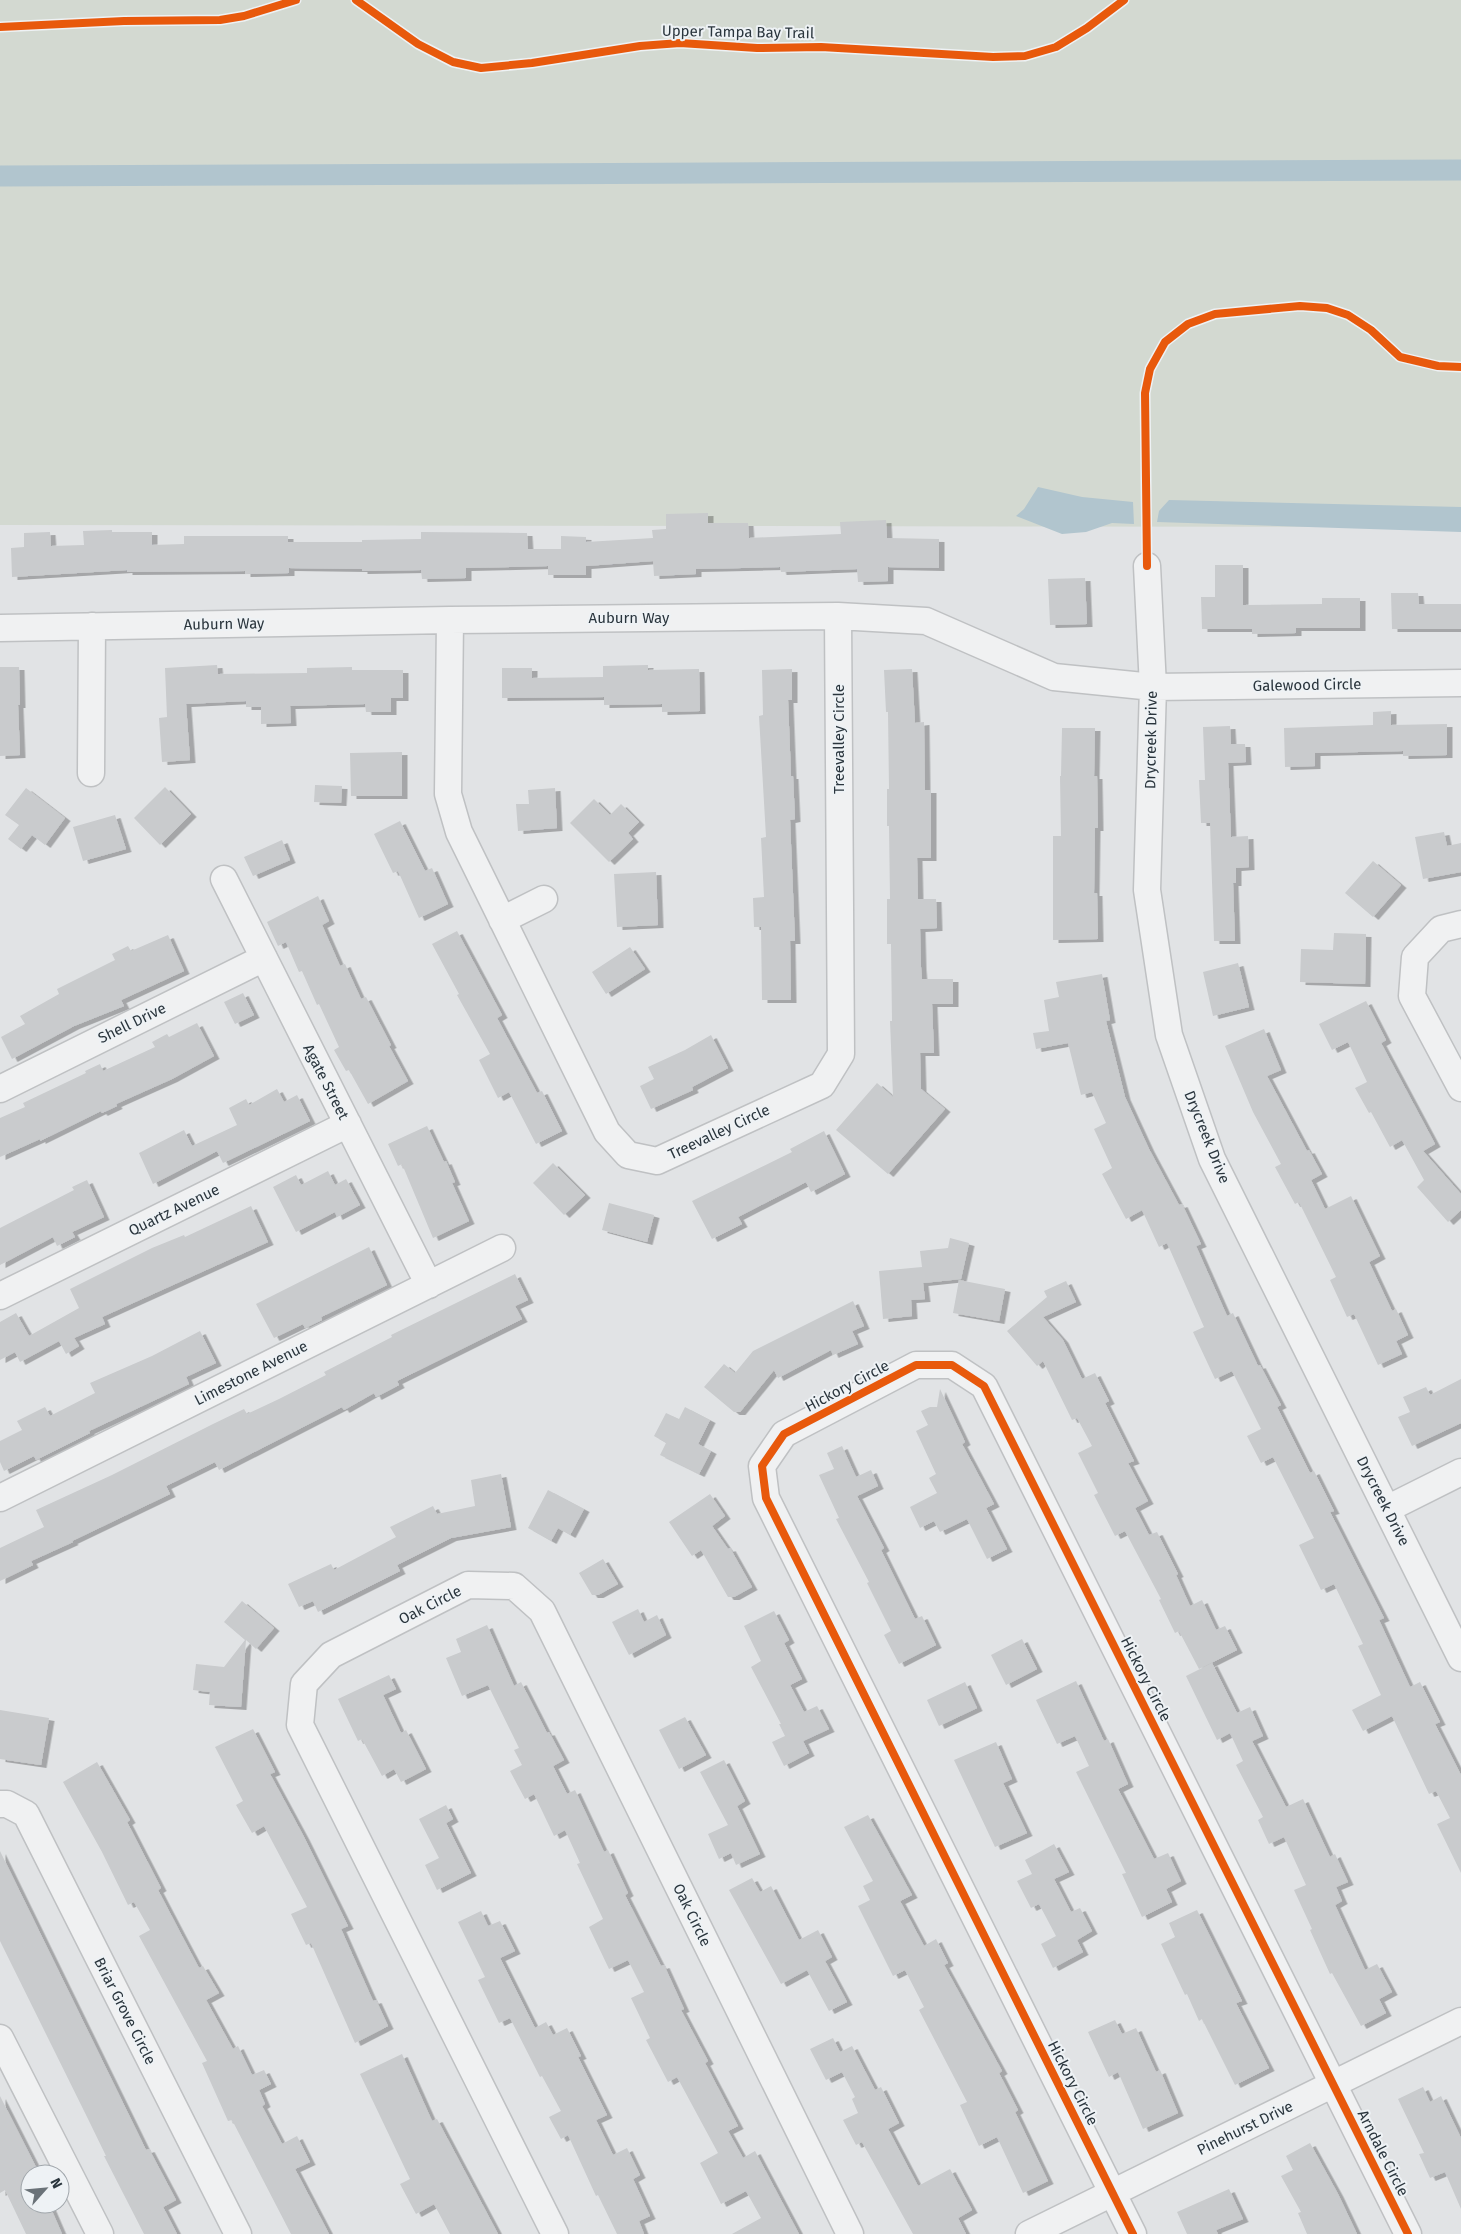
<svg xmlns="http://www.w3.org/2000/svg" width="1461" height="2234" font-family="'Fira Sans',sans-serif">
<defs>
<filter id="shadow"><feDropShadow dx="5.5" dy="3" stdDeviation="0" flood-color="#0004"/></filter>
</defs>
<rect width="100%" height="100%" fill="#e1e3e5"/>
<!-- green -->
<path fill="#d3d9d1" d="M0,0h1461v527l-1461,-2z"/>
<!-- water -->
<path fill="#b1c5ce" d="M1038,487l44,10 51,5 1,22 -22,-1 -26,9 -24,2 -46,-18 8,-7z
M1169,500l292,7v25l-304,-10 2,-11z"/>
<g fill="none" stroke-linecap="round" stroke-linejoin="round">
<!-- canal -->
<path stroke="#b1c5ce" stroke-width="21" d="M0,176l1461,-6"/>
</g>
<!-- building -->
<path fill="#c9cbcd" filter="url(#shadow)" d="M708,513v10h40l1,15 92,-4 -1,-12 46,-2 1,18 52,1v29l-51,-1v14l-30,1 -1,-13 -76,3 -1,-5 -84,2v5l-42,2 -1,-15 -67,5v9h-38v-9l-82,2v10l-44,1 -1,-9 -59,1v-2l-73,-1v5l-44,1v-3l-118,1v-2l-115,7 -1,-29 13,-1v-14l26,-1 1,14 33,-1 -1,-14 29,-1v2h40v13l32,-1v-8h104v6h74v-2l59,-1v-7l106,1 1,16h33v-13l25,1v5l67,-4 -1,-8 14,-1v-15z
M1215,565h28v40l79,-1v-6h38v30h-64v5l-44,1v-5h-50l-1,-32h14z
M1085,578l2,46 -37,1 -2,-46z
M1391,593h27l1,11h42v25h-69z
M217,665l1,9 89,-1v-5l45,-1v3h51v28h-12v14h-25l-1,-8 -75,2 1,17 -30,1v-17h-15v-6l-60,3 4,56 -28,2 -3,-44 8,-1 -2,-49z
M648,665v5l51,-1 1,42 -38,1v-8l-58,1v-8l-102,1v-30h30v10l71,-1v-11z
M0,667h19l1,38h-2l2,50 -20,1z
M792,669v31h-4l3,76h2l2,43 -5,1 5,121h-5l1,59h-29l-1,-73h-7l-1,-29 11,-1 -3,-59 5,-1 -7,-121 4,-1 -1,-45z
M912,669l3,54 9,-1 1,68h6v68h-14l1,41h18l1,29 -17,1 1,38 1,12h31v25h-21l2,49h-14l1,36 24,20 -57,65 -52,-44 41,-47 16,14 -3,-76h2l-1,-77h-4v-45h3l-1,-73h-2v-37h2l-1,-77h-2l-2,-42z
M1391,711v14l56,-1v31l-44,1v-5l-88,2v13l-30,1 -1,-39 89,-3v-13z
M1230,726l1,18h14l1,18 -18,1 3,74 17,-1 1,31 -13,1v15h-3l2,58h-21l-4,-118h-9l-2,-43h6l-2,-53z
M1062,728h33l-1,48h3l1,52h-3l-1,65h3l1,46 -45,1v-104h8l-1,-60h1z
M402,752v44h-51l-1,-43z
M315,785l27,1 -1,17 -27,-1z
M165,787l26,27 -31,31 -26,-27z
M26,788l39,30 -20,27 -13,-10 -11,14 -13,-10 11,-14 -14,-10z
M555,788l2,40 -39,3 -2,-27h13l-1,-14z
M594,799l16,16 11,-11 18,18 -11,11 5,6 -24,23 -39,-39z
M115,815l11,34 -43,12 -10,-34z
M400,821l25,50 7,-3 16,36 -29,14 -21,-47 -5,2 -19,-39z
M1444,832l3,14 14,-3v29l-38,7 -8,-42z
M282,840l8,20 -37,16 -9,-19z
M1373,861l28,24 -28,32 -28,-24z
M656,872l2,53 -41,2 -3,-53z
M318,896l11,25 -7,4 18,41 5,-2 16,35 5,-2 25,48 -2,1 19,35 -40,23 -19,-34 -3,1 -12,-21 5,-3 -20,-43 -2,1 -15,-34 -3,1 -13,-30 -8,4 -11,-24z
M457,931l45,84 -5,3 40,75 5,-2 20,40 -26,13 -27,-52 -11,6 -19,-38 11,-6 -33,-59 2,-1 -27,-50z
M1334,933l32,1 -1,50 -65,-2 1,-33 32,1z
M168,935l16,36 -63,29 3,6 -50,20 -62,33 -11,-22 24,-13 -5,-8 39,-22 -2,-5 58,-29 -3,-6 16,-8 3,5z
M630,947l15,22 -39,25 -14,-22z
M1238,963l11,44 -36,9 -10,-44z
M1102,974l8,46 -4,1 19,76 24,52 30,56 3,-1 19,40 -5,2 31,70 6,-3 25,53 2,-1 21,40 -4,2 33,66 4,-2 20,40 -4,1 54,106 -5,2 31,67 10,-5 20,40 -5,2 26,51v98l-24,-49 13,-6 -14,-27 -7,3 -37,-78 -29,15 -11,-21 29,-15 -23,-49 5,-2 -29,-60 -13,6 -22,-45 15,-7 -41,-81 -12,6 -14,-27 14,-7 -29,-58 -17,8 -22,-47 11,-5 -37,-84 -8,4 -17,-37 -16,9 -24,-45 10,-6 -18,-39 12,-6 -14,-31 -11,3 -13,-52 -32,6 -3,-16 16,-2 -5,-31 15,-3 -3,-15z
M243,993l11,22 -19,9 -11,-22z
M1366,1001l20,39 -5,3 54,101 -12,7 38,43v16l-13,12 -31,-35 7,-7 -22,-40 -12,7 -19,-35 -2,1 -14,-25 12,-6 -19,-40 -16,8 -13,-26z
M197,1023l17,33 -42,23 -56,25 1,2 -15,7 -1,-2 -61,30v-2l-40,18v-39l25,-11 -2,-4 63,-30 -1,-2 15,-7 3,7 52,-24 -3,-5 15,-8 2,3z
M1264,1029l17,41 -14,6 40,75 2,-1 13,24 -11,6 14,29 26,-13 29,60 -11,6 23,49 4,-2 12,26 -12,6 6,13 -24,11 -24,-51 -7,3 -17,-37 6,-3 -37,-75 -4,2 -20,-37 6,-3 -28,-52 -28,-66z
M711,1035l17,33 -36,19 1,3 -42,19 -11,-23 14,-7 -6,-12 37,-17z
M277,1089l7,13 13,-7 13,26 -87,42 -6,-12 -64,33 -14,-31 45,-23 8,16 45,-21 -8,-17 17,-9 3,6z
M427,1126l17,36 2,-1 9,21 -3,1 17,38 -36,17 -31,-74 -4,2 -10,-22z
M824,1131l21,43 -34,18 -5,-10 -68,35 4,7 -30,15 -20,-38 100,-49 -2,-3z
M553,1163l32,32 -21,20 -31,-32z
M328,1171l7,14 11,-6 14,26 -23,12 -2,-5 -39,20 -23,-45 23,-12 5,10z
M87,1180l17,37 -32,15 3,5 -18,9 -4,-9 -53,28v-37l74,-38 -2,-3z
M609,1203l45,12 -7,27 -45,-12z
M251,1206l17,36 -166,75 3,7 -31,14 5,8 -13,8 -7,-13 -39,21 -5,-10 -15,8v-38l16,-9 13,23 50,-28 -9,-19 82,-41 32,-13 1,2z
M950,1238l19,5 -8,36 -38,4 2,16 -14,1 1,16 -29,3 -4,-48 43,-4 -2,-16 28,-3z
M369,1247l18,38 -66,32 1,3 -17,8 -2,-4 -29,14 -18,-34z
M515,1274l13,26 -13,6 7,13 -125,62 2,4 -23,12 -2,-4 -30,17 -2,-3 -123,63 -4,-8 -49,24 4,8 -98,47 1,1 -42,19 2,4 -33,16v-33l44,-21 -8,-17 76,-35 101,-51 31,-15 3,5 32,-15 47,-24 -2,-3 68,-35 -1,-2z
M959,1280l46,9 -6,32 -46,-8z
M1066,1281l10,21 -33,15 20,23 19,39 13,-6 14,28 -4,2 29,58 -6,2 20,38 -13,7 14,27 8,-3 21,42 -2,1 14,31 12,-6 14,30 9,-4 12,24 -38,19 -20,-38 -4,2 -16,-33 2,-1 -36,-68 -10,5 -21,-41 4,-2 -20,-40 14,-7 -15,-28 -5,2 -29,-59 -6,5 -30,-35 40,-34 -3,-6z
M853,1301l11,25 -12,5 6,13 -25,11 -2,-5 -53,28 -4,-8 -34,42h-6l-30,-25 20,-23 11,9 18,-22z
M200,1331l16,32 -30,14 3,7 -100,47 1,2 -54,27 -2,-4 -30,15 -4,-9v-21l22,-11 -5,-9 28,-14 5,9 45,-23 -5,-10 62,-27z
M1461,1379v44l-49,23 -14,-29 12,-5 -7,-15 23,-10 4,8z
M940,1389l25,53 -3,2 32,60 -8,4 21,41 -20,10 -20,-40 -27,13 -6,-11 -14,7 -10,-21 27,-14 -8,-15 7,-4 -20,-43 12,-6 -7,-14 9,-4h7z
M685,1407l25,13 -12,24 13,7 -12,23 -39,-19 6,-12 -12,-7 12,-23 13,6z
M842,1446l14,31 15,-7 7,16 -21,10 27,52 -3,2 34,69 7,-3 14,29 -37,19 -15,-29 7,-4 -24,-48 2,-1 -33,-63 3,-1 -20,-43 15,-6 -7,-16z
M501,1474l10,53 -60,11 -54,27 3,6 -82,41 -5,-11 -14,6 -11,-23 43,-20 3,6 62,-33 -6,-10 43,-21 4,8 38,-8 -4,-26z
M548,1490l36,19 -14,26 -12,-7 -7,13 -23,-13z
M710,1494l15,22 -13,10 16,23 2,-1 22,39 -18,10h-6l-27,-47 -9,6 -23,-34z
M603,1559l15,25 -20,11h-6l-13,-22z
M242,1601l32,27 -18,21 -10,-9 -5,67 -32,-2 1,-13 -17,-2 3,-26 28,3 21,-27 -21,-18z
M638,1609l6,13 13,-7 9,20 -37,20 -17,-33z
M774,1611l15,29 -5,3 18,36 -12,6 14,27 13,-6 12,23 -26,12 6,12 -25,13 -12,-24 13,-6 -6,-12h2l-30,-57 10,-6 -17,-35z
M487,1625l27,61 7,-4 26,51 2,-1 15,28 -11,6 14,28 8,-4 29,62 4,-2 20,43 -3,2 36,71 3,-1 20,44 -3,1 27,51 -3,2 33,63 -10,5 15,27 12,-7 44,83h-67l29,-16 -15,-27 -25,13 -21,-41 18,-10 -41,-76 -9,5 -22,-42 4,-2 -19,-40 13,-6 -16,-32 -19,9 -20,-42 14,-8 -26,-55 3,-1 -15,-33 -11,6 -20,-42 -9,5 -15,-28 12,-6 -8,-15 5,-2 -31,-63 -26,11 -16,-38 15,-6 -5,-13z
M1022,1639l15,30 -31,16 -15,-30z
M1212,1663l25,50 13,-6 13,29 -11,5 34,66 17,-8 27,58 5,-3 13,28 -12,5 6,14 -7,4 30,65 12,-6 15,28 -13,7 7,14 -25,13 -29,-53 -2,1 -20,-44 2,-1 -18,-39 12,-5 -22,-48 -15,7 -11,-24 5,-3 -27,-52 7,-4 -13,-28 -13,7 -31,-64z
M389,1675l7,14 -13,6 18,38 5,-3 20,39 -25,13 -7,-13 -12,7 -20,-37 -4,2 -20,-42z
M1076,1681l28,60 4,-2 20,45 -10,5 36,70 14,-6 13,28 -15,8 6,13 -30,15 -20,-43 4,-1 -50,-101 13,-6 -14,-30 -18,8 -21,-44z
M965,1682l12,26 -38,18 -12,-26z
M0,1710l49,8 -8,47 -41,-6z
M685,1717l21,38 -27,14 -20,-39z
M253,1729l22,43 -5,2 34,63 44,89 -7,3 32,72 3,-1 12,26 -33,17 -44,-100 -5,2 -15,-31 16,-7 -43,-81 -12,7 -16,-28 7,-4 -28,-54z
M996,1742l16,37 -9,4 24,50 -32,14 -41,-87z
M724,1760l21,41 -8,5 23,48 -24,11 -5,-12 -12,6 -11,-25 20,-9 -28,-53z
M97,1762l33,58 -3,2 34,66 -3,2 23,44 18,34 4,-2 16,27 -13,7 27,49 5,-3 14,29 12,-5 7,14 -12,6 6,14 -3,2 20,38 15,-8 13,26 -15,7 34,65h-38l-59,-114 -4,1 -26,-58 5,-2 -68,-125 11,-6 -16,-28 -6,3 -26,-53 -39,-70z
M446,1805l7,14 -7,4 25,50 -34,17 -12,-25 14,-7 -20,-39z
M868,1815l44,80 -12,6 24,45 12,-7 12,24 -4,2 58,106 -3,2 19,37 -3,2 33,69 -25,12 -26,-56 -18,9 -19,-41 7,-3 -48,-92 5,-3 -19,-37 -12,6 -35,-70 12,-6 -7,-14 10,-5 -29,-54z
M1054,1844l15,28 -15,7 17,33 9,-4 12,23 -15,9 6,12 -30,16 -12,-24 15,-8 -17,-32 -8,4 -14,-27 15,-7 -7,-14z
M0,1851l146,299 3,-1 27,51 -13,7 14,27h-33l-40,-78h2l-17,-35 -89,-180z
M752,1878l8,14 11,-6 28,54 19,-10 14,27 -7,4 22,41 -18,9 -22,-41 -26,14 -52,-94z
M1197,1910l45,91 -6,2 33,65 -34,17 -33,-66 -3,2 -12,-27 -2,1 -24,-51 14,-7 -6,-14z
M481,1911l7,15 12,-5 15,30 -15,7 35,70 11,-6 7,13 14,-7 14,28 -3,1 29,58 -11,5 17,35 14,-7 13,27 -7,4 17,37 -11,5 5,13h-27l-19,-39 -2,1 -28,-61 -7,4 -12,-22 12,-6 -19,-35 -2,1 -30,-59 -11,5 -21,-43 7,-3 -27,-55z
M1115,2020l7,14 14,-6 20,44 4,-2 18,43 -35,16 -25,-57 -9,5 -21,-45z
M833,2038l7,14 12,-6 23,44 6,-3 18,36 -11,6 30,57 32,-17 22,41 -14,8 8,16h-53l-51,-92 -6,3 -13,-25 15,-7 -6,-14 3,-2 -13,-25 -16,8 -16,-31z
M402,2054l30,67 5,-2 61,115h-48l-16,-30 -18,10 -16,-30 10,-5 -50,-105z
M1423,2087l7,15 11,-6 20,42v71l-16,-37 -15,6 -11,-24 5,-1 -26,-54z
M0,2096l39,77 -9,1v30h19l13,30h-36l-21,-44 -5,3z
M1310,2143l28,51 19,40h-50l-9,-21 3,-1 -20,-36 12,-6 -7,-14z
M1229,2189l14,30 -27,11 2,4h-31l-10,-22z"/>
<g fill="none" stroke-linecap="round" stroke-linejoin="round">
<defs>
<path id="minor" d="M1147,566l6,121 -6,203 22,145 43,124 249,499
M450,620l-2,174 11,38 148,300 21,23 29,6 165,-76 19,-31 -3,-438
M0,628l450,-8 388,-4 88,5 128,56 99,10 308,-4
M91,773l1,-147
M224,879l205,406
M502,920l42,-21
M1461,924l-20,5 -26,28 -3,39 49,92
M0,1089l264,-131
M0,1296l348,-172
M0,1498l502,-250
M1387,1509l74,-37
M0,1804h7l19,10 212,420
M0,2038l100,196
M555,2234l-255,-509 4,-41 27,-29 137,-70 46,1 28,25 308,623
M1029,2234l432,-213
M1133,2234l-367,-736 -4,-32 22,-32 132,-69h36l32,21 424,848"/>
</defs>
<!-- minor casing -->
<use href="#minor" stroke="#bfc1c3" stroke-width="29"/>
<!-- minor -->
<use href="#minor" stroke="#f0f1f2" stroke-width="26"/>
<defs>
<path id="cycleway" d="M356,0l62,44 35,18 28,6 51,-5 108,-17 40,-3 77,5 64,-1 172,10 32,-1 31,-9 31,-19 37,-28
M0,27l124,-6 96,-1 24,-4 52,-16
M1147,566l-2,-173 5,-24 15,-27 23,-18 27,-10 85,-8 27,2 21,7 23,15 29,27 38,9 23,1
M1133,2234l-367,-736 -4,-32 22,-32 132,-69h36l32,21 424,848"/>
</defs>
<!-- cycleway casing -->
<use href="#cycleway" stroke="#eef2f5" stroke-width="11"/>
<!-- cycleway -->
<use href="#cycleway" stroke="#e8590c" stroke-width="8"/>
</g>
<g text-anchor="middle" stroke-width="4" stroke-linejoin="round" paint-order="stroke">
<!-- street labels -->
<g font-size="15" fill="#2a353d" stroke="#eef2f5">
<text transform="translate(738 32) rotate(1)" y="5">Upper Tampa Bay Trail</text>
<text x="629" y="623">Auburn Way</text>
<text transform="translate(224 624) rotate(-1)" y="5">Auburn Way</text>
<text transform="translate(1307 685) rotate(-1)" y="5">Galewood Circle</text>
<text transform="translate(839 739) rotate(-90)" y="5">Treevalley Circle</text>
<text transform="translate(1151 740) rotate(-89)" y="5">Drycreek Drive</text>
<text transform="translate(132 1023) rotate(-26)" y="5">Shell Drive</text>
<text transform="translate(326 1082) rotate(63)" y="5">Agate Street</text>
<text transform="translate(719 1132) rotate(-25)" y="5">Treevalley Circle</text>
<text transform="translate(1207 1137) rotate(68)" y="5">Drycreek Drive</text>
<text transform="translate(174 1210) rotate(-26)" y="5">Quartz Avenue</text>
<text transform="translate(251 1373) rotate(-27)" y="5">Limestone Avenue</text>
<text transform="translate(847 1386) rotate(-28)" y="5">Hickory Circle</text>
<text transform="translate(1383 1501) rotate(63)" y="5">Drycreek Drive</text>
<text transform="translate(430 1605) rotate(-27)" y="5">Oak Circle</text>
<text transform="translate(1146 1679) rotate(63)" y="5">Hickory Circle</text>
<text transform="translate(692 1915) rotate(64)" y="5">Oak Circle</text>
<text transform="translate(125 2011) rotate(63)" y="5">Briar Grove Circle</text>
<text transform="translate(1073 2083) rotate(63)" y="5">Hickory Circle</text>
<text transform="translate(1245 2128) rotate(-26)" y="5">Pinehurst Drive</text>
<text transform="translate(1383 2153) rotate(63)" y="5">Arndale Circle</text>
</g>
</g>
<!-- north arrow -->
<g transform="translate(45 2189) rotate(63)"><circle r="24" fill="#eef2f5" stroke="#a0a6ab"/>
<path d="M0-4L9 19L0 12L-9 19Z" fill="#6a7278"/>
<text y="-8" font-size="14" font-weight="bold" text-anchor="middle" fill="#2a353d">N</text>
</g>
</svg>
